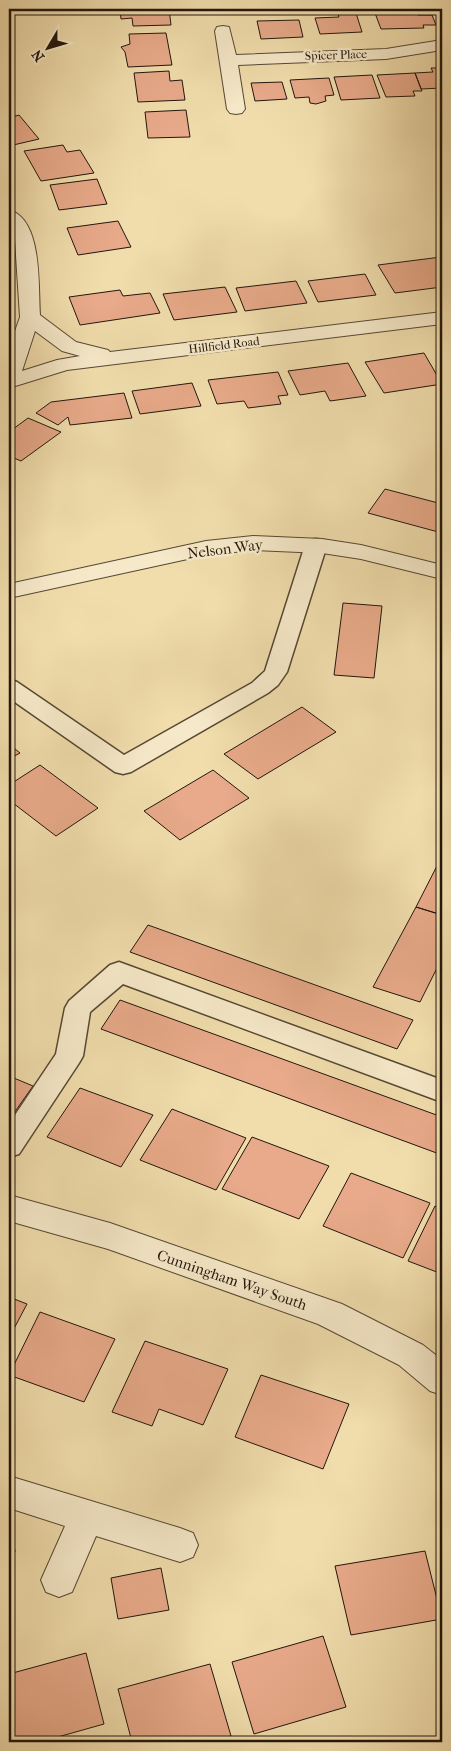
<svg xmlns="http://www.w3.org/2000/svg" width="451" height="1751" font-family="'IM FELL French Canon',serif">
<rect width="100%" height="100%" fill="#f1ddac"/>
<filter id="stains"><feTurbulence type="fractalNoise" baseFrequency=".004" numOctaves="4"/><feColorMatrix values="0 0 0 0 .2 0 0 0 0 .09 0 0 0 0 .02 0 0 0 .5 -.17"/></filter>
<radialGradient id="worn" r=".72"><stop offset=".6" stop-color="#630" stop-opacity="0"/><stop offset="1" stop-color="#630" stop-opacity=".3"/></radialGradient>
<!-- building -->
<path fill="#e8aa8a" stroke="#22160c" d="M120,9h49l2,16 -38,1 -1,-8 -11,1z
M379,9h37l2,6h14l4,10h-13l1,3 -43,1 -6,-16h5z
M356,13l6,19 -42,2 -5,-16 24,-1 -1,-3z
M299,20l4,17 -42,2 -4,-18z
M166,33l6,32 -44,2 -3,-15 -4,-5 9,-3 -1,-10z
M431,68h11v20l-21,1 -6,-16 18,-1z
M169,71l1,10 12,-1 3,20 -47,2 -4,-29z
M415,73l7,18h-9l2,5 -29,1 -9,-22z
M372,75l8,23 -39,2 -7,-23z
M329,78l5,17 -9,1 1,5 -10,3 -6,-1 -1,-6 -14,1 -5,-18z
M282,82l5,17 -32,2 -4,-18z
M186,110l4,27 -42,1 -3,-26z
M19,115l20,24 -30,7v-28z
M63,145l4,7 13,-2 14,23 -53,8 -17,-30z
M97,179l10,25 -48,6 -9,-25z
M118,221l13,26 -53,8 -11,-27z
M441,257l1,30 -47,6 -17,-28z
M365,274l11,21 -58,7 -10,-21z
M296,281l11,22 -62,8 -9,-23z
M225,287l12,25 -63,8 -11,-26z
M120,290l3,6 27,-3 10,20 -80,12 -11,-28z
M424,353l18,31 -58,9 -19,-31z
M348,363l18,33 -36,5 -5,-10 -25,4 -12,-24z
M278,372l10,23 -10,1 3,8 -33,4 -4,-7 -27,3 -9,-24z
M192,383l9,23 -61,8 -8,-23z
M124,393l8,25 -62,7 -2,-8 -10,8 -22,-12 15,-11z
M28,418l33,14 -40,29 -12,-5v-24z
M385,489l57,15v29l-74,-20z
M343,603l39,3 -8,72 -40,-3z
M302,707l34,25 -78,47 -34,-25z
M9,744l11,9 -11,6z
M40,765l58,43 -42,28 -47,-36v-15z
M213,770l36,28 -69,42 -36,-29z
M442,856v59l-26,-8z
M416,907l26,8v43l-22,44 -47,-15z
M148,925l265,95 -16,29 -267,-97z
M120,1000l322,117v38l-341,-126z
M9,1076l24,10 -24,34z
M80,1088l73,27 -32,52 -74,-30z
M172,1109l74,29 -30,52 -76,-30z
M252,1137l77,29 -30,53 -77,-30z
M351,1173l79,30 -27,55 -80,-32z
M435,1206l7,3v65l-34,-13z
M9,1297l18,7 -18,34z
M40,1312l75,27 -31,63 -75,-27z
M145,1341l83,28 -25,56 -44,-16 -7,17 -40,-14z
M261,1375l88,29 -26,65 -88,-32z
M9,1511l6,41 -6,2z
M425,1551l17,68 -91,16 -16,-69z
M161,1568l8,42 -51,9 -7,-41z
M323,1636l23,71 -92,27 -22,-72z
M86,1653l18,71 -64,18h-31v-68z
M210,1664l21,72 -23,6h-76l-14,-53z"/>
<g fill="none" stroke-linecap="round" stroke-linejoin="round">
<defs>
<path id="service" d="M316,539l8,1 3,5 -40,127 -9,13 -10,8 -137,79 -8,2 -8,-2 -106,-74v-19l8,3 107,73 128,-72 13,-12 40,-126 3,-5z
M119,962l323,118v22l-319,-118 -33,28 -7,44 -4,7 -60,91 -10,3v-33l47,-70 9,-46 4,-7 41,-36z"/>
<path id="minor" d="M223,26l6,1 7,28 150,-6 56,-9v10l-56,9 -148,6 7,44 -3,4 -6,1 -6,-1 -3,-4 -12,-78 2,-4z
M9,210c34,9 29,77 31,105l36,27 32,8 2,2 332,-40v12l-375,46 -58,18v-40l11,-31 -5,-77 -6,-13zM35,331l27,20 18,5 -23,4 -35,11z
M253,536l69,3 39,6 81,20v14l-81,-20 -39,-6 -69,-3 -47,5 -197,43v-14l197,-43z
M9,1195l101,28 232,81 81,41 19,15v35l-12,-4 -31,-26 -81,-41 -210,-75 -99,-28z
M9,1476l171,52 13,5 5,12 -5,12 -13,5 -84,-26 -24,56 -13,5 -13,-5 -5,-12 24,-54 -56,-18z"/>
</defs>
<!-- service casing -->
<use href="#service" stroke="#564834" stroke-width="3"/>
<!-- minor casing -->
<use href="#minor" stroke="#564834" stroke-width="2"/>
<!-- service -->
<use href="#service" fill="#f6e9c9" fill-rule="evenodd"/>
<!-- minor -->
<use href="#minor" fill="#f6e9c9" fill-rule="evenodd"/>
</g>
<g text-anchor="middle" stroke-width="5" stroke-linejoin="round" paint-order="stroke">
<!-- far-street labels -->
<g font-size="12" fill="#22160c" stroke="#f6e9c9">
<text transform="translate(336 55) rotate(-2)" y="4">Spicer Place</text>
<text transform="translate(224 345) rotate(-7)" y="4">Hillfield Road</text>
</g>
<!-- street labels -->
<g font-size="15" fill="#22160c" stroke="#f6e9c9">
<text transform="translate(225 549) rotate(-7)" y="5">Nelson Way</text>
<text transform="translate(232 1280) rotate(19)" y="5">Cunningham Way South</text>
</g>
</g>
<!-- margin -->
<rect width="451" height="1751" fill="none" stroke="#f1ddac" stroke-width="30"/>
<rect x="10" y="10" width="431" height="1731" fill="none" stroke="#22160c" stroke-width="2.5"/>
<rect x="15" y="15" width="421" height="1721" fill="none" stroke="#22160c"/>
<!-- north arrow -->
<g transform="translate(48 48) rotate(232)" stroke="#f6e9c9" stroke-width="4" paint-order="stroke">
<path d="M0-4L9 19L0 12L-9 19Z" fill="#22160c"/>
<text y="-8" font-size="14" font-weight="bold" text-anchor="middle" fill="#22160c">N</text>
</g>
<rect width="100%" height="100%" filter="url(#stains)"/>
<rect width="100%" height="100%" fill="url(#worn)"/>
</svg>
